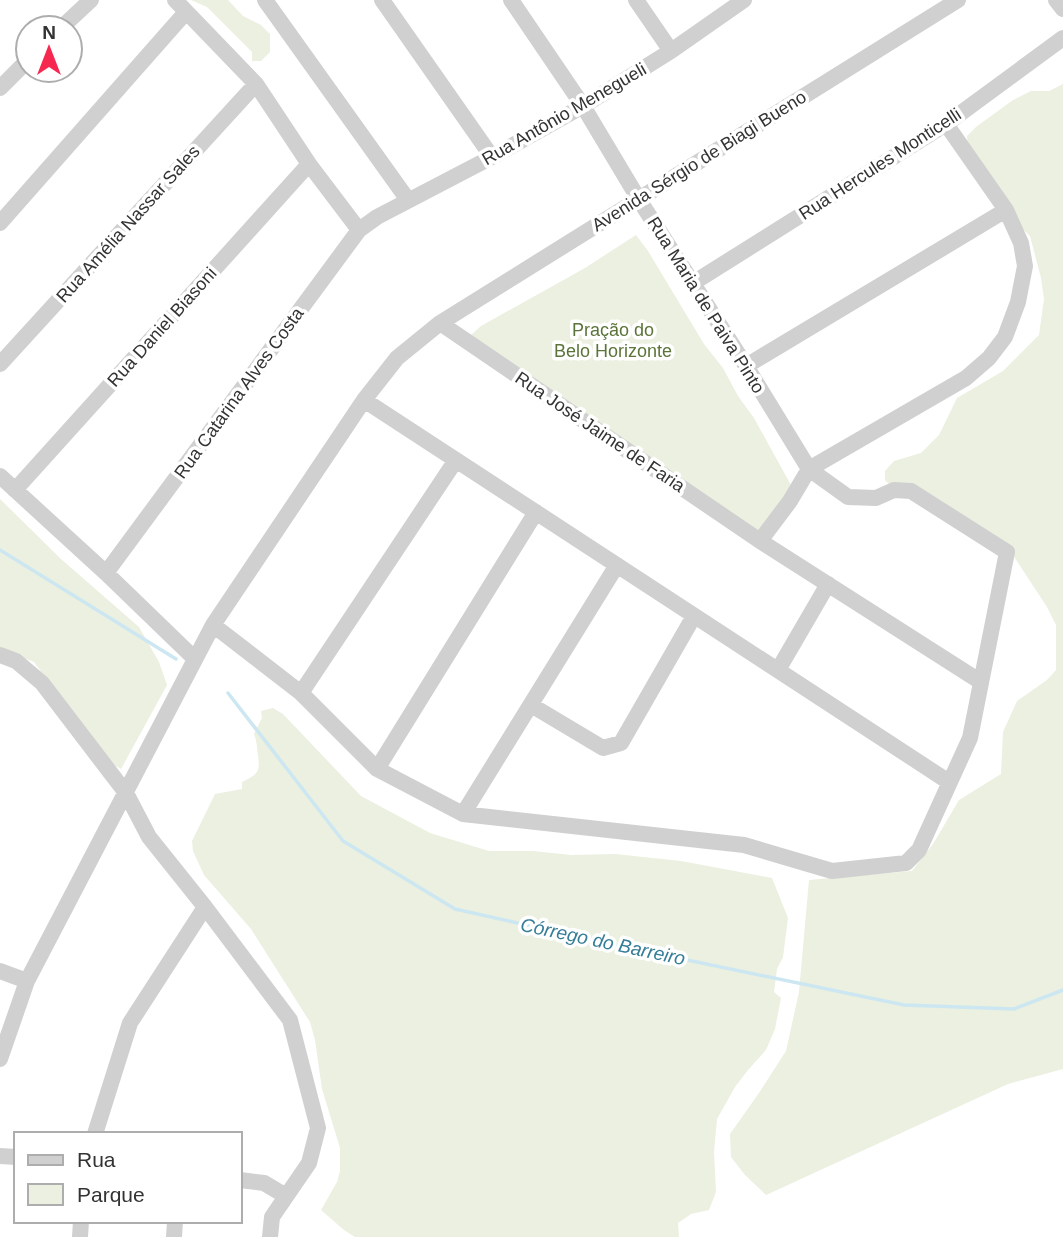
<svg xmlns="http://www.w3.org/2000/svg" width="1063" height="1237" font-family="Arial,sans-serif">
<rect width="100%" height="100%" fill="#fff"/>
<!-- green -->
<path fill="#ebf0e0" d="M191,0h37l15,16 18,9 9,9v18l-9,9h-9v-9l-45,-45z
M1063,84v985l-55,15 -242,111 -21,-20 -14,-18 -1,-23 29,-41 27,-42 13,-59 10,-112 103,-9 21,-27 26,-44 42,-26 2,-42 14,-31 30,-21 9,-10v-45l-9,-18 -36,-55 -117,-63 -9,-9v-9l9,-10 27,-8 18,-18 18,-37 46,-27 36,-36 5,-36 -3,-21 -11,-42 -9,-9 -53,-80 -1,-11 9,-9 37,-27 18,-9h18z
M636,235l12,16 56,93 19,24 15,28 16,22 38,69 -32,47 -289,-199 10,-9 104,-58z
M0,499l61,60 78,68 20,35 8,23 -46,84 -12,-7 -75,-100 -34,-13z
M273,708l10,6 78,82 69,37 59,18h44l38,4 44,-1 66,7 91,17 16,40 -5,39 -6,12 -3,23 7,6 -6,31 -9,21 -18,20 -13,17 -18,32 -3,33 2,40 -7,18 -18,4 -13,9 1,14h-324l-11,-7 -23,-20 16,-28 3,-11v-23l-18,-59 -7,-49 -5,-18 -59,-93 -47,-54 -11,-24 -1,-10 23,-47 27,-5v-7c14,-7 19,-9 16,-26 -1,-8 -1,-15 -4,-22l8,-16 -1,-7z"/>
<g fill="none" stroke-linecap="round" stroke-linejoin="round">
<!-- stream -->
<path stroke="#cce7f1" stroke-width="3.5" d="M0,550l176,109
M228,693l115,148 112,68 179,40 270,56 110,4 49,-19"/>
<!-- minor -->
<path stroke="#d0d0d0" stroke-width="16" d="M175,0l81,84 53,80 50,66
M265,0l143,200
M382,0l110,157
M636,0l35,51
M1056,0l7,9
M61,28l30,-28
M0,88l28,-28
M0,223l186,-211
M693,283l253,-159 117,-86
M440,323l320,218 221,141
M0,364l256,-280
M746,366l260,-156
M364,400l585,382
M0,476l106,97 89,86
M15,490l294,-326
M760,541l30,-40 19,-32 157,-91 23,-20 16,-21 13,-35 7,-36 -4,-23 -15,-33 -60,-86
M106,573l253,-343 18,-13 115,-60 91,-51 88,-55 73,-51
M213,625l88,68 76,76 86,45 281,31 88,26 74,-8 13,-13 51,-112 37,-186 -96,-61 -17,-1 -18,8 -28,-1 -39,-28 -63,-103 -108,-168 -55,-92 -72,-106
M0,655l16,6 26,22 84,110 23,44 56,70 85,113 28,108 -9,35 -37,54 -2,20
M778,670l50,-86
M301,693l155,-233
M531,705l72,43 18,-5 73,-127
M377,769l159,-257
M463,814l154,-249
M0,971l27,10
M0,1059l27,-78 186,-356 151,-225 33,-42 43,-35 518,-323
M95,1134l35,-111 75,-116
M0,1156l16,1
M240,1180l24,3 22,13
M80,1237l1,-16
M174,1237l1,-16"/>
</g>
<g text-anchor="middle" stroke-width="7" stroke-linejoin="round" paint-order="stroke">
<!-- street labels -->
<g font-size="18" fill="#333" stroke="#fff">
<text transform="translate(564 114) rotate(-30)" y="6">Rua Antônio Menegueli</text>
<text transform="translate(699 161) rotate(-32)" y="6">Avenida Sérgio de Biagi Bueno</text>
<text transform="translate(880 164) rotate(-33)" y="6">Rua Hercules Monticelli</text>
<text transform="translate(128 224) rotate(-48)" y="6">Rua Amélia Nassar Sales</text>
<text transform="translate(706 305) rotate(58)" y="6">Rua Maria de Paiva Pinto</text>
<text transform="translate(162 327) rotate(-48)" y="6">Rua Daniel Biasoni</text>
<text transform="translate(239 393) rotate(-54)" y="6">Rua Catarina Alves Costa</text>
<text transform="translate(600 432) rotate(34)" y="6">Rua José Jaime de Faria</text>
</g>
<!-- park labels -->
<g font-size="18" fill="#5c743a" stroke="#fff">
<text x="613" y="336">Pração do<tspan x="613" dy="21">Belo Horizonte</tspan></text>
</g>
<!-- water labels -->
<g font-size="19" font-style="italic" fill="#357d98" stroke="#fff">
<text transform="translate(603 941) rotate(12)" y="7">Córrego do Barreiro</text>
</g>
</g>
<!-- legend -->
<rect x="14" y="1132" width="228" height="91" fill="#ffffff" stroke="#adadad" stroke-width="2"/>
<rect x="28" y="1155" width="35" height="10" fill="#d0d0d0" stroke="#adadad" stroke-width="2"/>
<text x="77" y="1167" font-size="21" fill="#333333">Rua</text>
<rect x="28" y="1184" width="35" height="21" fill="#ebf0e0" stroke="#adadad" stroke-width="2"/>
<text x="77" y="1202" font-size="21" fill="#333333">Parque</text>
<!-- north arrow -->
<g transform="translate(49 49)"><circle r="33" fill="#ffffff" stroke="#adadad" stroke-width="2"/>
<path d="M0-5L12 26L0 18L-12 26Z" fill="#f62850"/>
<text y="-10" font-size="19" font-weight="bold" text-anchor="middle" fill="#333333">N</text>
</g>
</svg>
